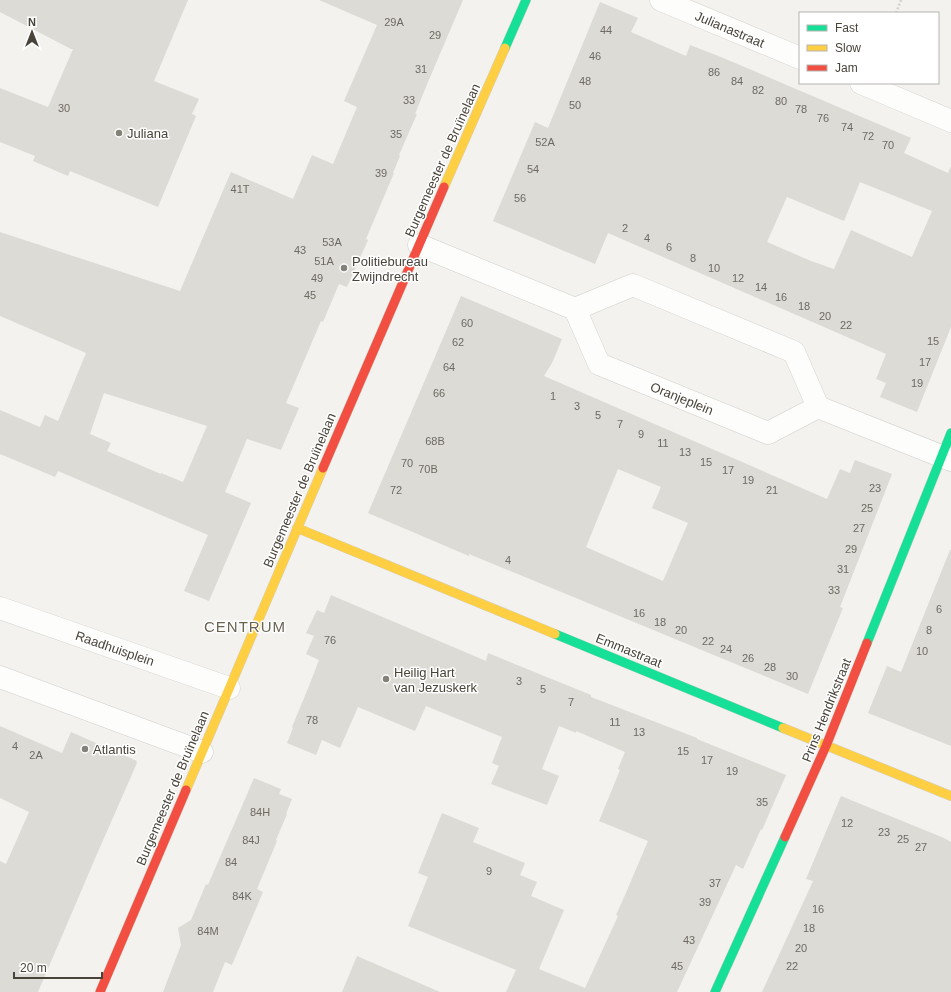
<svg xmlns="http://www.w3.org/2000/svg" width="951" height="992" font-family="Arial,sans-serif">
<rect width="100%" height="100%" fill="#f3f2ee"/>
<!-- building -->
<path fill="#dcdbd6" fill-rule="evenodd" d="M0,0h188l-34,81 45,18 -7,15 4,2 -38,91 -88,-36 -2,5 -35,-15 2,-5 -35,-14v-54l48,19 25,-58h-2l-71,-37z
M319,0h144l-35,82 -13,32h2l-18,41 1,1 -7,17h1l-28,66 2,1 -21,47 -8,-3 -16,38 -2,-1 -35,82 13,5 -18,42 -34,-11 -22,53 26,11 -42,98 -25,-10 24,-56 -150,-64 -3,6 -55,-23v-44l40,17 5,-12 13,6 28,-68 -86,-37v-84l180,59 51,-119 62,27 19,-44 21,9 24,-57 -13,-6 33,-76zM104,393l103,33 -24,56 -22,-9v1l-54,-23 4,-8 -21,-9z
M600,2l38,16 -7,14 55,24 4,-11 31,12 190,81 -7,15 44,20 3,-7v161l-34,85 -37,-15 6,-14 -10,-4 10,-25 -278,-121 -13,31 -102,-43 42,-99 13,6zM860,182l72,29 -20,46 -61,-27 -17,39 -23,-8 -44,-19 20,-45 57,24z
M461,296l101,43 -10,24 -8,13 283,123 13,-30 10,4 5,-13 37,14 -52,133 3,1 -35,86 -339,-140v2l-101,-43zM618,469l43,18 -9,21 36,15 -25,58 -77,-34z
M950,550h1v196l-83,-33 19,-47 14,6z
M331,595l155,66 2,-8 103,42v2l106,41v1l89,36 -24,55 -1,-1 -18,40 -7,-4 -59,127h-171l10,-22 -108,-44 20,-49 -10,-4 24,-60 37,15 -6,14 52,21 -5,12 17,7 -6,14 33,14 -25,59 46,19 33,-72 -2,-1 9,-20 23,-54 -49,-20 21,-51 -2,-1 7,-17 -49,-21v2l-17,-7 -17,43 17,7 -12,29 -56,-21 8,-18 -7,-3 10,-26 -76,-31 -11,25 -57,-24 -18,41 -18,-8 -6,15 -29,-12 6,-15 -1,-1 17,-41 10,-26 -13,-6 8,-18 -8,-3 11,-23 7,3z
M0,726l62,27 9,-21 66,29 -1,2h1l-40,91 -59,138h-38v-131l6,3 23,-52 -29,-14z
M254,778l27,11 -2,5 13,5 -6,15h1l-11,26 1,1 -20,48 6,3 -31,73 -7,-3 -12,30h-50l18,-47 -3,-17 13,-8 15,-36 2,1z
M841,796l103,42 7,4v150h-189l51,-111 -7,-2z
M357,956l83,36h-98z"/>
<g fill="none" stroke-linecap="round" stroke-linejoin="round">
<defs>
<path id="street" d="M661,0l139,58
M861,83l90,38
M419,245l156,64 24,55 169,69 50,-26
M575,309l58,-24 161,67 24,55 133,53
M0,608l229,80
M0,677l202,75"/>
<path id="fast" d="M505,48l21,-48
M555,634l228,94
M867,643l84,-210
M715,992l70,-155"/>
<path id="slow" d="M444,187l61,-139
M297,528l258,106
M783,728l168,68
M186,790l137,-322"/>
<path id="jam" d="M323,468l121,-281
M785,837l41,-91 41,-103
M100,992l86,-202"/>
</defs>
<!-- street casing -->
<use href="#street" stroke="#d1d0cc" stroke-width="23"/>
<!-- fast casing -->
<use href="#fast" stroke="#d1cfc5" stroke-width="10"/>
<!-- slow casing -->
<use href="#slow" stroke="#d1cfc5" stroke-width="10"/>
<!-- jam casing -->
<use href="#jam" stroke="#d1cfc5" stroke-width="10"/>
<!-- path -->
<path stroke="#d3d2cc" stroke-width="2.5" stroke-dasharray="2 2" stroke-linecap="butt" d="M896,13l5,-13"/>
<!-- street -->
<use href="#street" stroke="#fdfdfc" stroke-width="22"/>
<!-- fast -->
<use href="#fast" stroke="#16e098" stroke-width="9"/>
<!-- slow -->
<use href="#slow" stroke="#ffcf43" stroke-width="9"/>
<!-- jam -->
<use href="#jam" stroke="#f24e42" stroke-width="9"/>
</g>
<!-- markers -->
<g fill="#848179" stroke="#fff" stroke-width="1.5">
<circle cx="119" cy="133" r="4"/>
<circle cx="344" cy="268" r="4"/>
<circle cx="386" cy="679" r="4"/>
<circle cx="85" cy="749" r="4"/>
</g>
<g text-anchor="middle" stroke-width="3" stroke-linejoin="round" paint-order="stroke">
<!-- number labels -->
<g font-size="11" fill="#6e6a62">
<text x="394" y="26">29A</text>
<text x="606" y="34">44</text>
<text x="435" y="39">29</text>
<text x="595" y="60">46</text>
<text x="421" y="73">31</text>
<text x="714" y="76">86</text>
<text x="585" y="85">48</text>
<text x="737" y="85">84</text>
<text x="758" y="94">82</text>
<text x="409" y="104">33</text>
<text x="781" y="105">80</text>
<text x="575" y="109">50</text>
<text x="64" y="112">30</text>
<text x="801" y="113">78</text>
<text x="823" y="122">76</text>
<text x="847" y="131">74</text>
<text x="396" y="138">35</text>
<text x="868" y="140">72</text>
<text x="545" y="146">52A</text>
<text x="888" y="149">70</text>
<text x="533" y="173">54</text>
<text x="381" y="177">39</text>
<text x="240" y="193">41T</text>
<text x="520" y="202">56</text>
<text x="625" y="232">2</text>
<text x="647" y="242">4</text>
<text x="332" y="246">53A</text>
<text x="669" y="251">6</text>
<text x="300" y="254">43</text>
<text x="693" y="262">8</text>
<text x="324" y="265">51A</text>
<text x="714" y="272">10</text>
<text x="317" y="282">49</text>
<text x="738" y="282">12</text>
<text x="761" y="291">14</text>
<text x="310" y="299">45</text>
<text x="781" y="301">16</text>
<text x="804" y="310">18</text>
<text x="825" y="320">20</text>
<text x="467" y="327">60</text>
<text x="846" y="329">22</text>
<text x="933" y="345">15</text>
<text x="458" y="346">62</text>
<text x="925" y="366">17</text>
<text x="449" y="371">64</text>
<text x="917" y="387">19</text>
<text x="439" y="397">66</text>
<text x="553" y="400">1</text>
<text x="577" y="410">3</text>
<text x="598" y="419">5</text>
<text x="620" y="428">7</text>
<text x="641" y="438">9</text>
<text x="435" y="445">68B</text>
<text x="663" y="447">11</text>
<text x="685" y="456">13</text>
<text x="706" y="466">15</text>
<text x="407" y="467">70</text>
<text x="428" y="473">70B</text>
<text x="728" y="474">17</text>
<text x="748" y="484">19</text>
<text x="875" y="492">23</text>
<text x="396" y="494">72</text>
<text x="772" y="494">21</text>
<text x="867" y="512">25</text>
<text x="859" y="532">27</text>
<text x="851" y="553">29</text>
<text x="508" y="564">4</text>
<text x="843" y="573">31</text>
<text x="834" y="594">33</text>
<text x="939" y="613">6</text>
<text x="639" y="617">16</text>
<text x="660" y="626">18</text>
<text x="681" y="634">20</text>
<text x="929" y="634">8</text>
<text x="330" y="644">76</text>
<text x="708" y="645">22</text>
<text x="726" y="653">24</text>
<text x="922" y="655">10</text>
<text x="748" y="662">26</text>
<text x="770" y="671">28</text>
<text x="792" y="680">30</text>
<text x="519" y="685">3</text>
<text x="543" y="693">5</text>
<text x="571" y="706">7</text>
<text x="312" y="724">78</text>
<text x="615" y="726">11</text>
<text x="639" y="736">13</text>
<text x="15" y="750">4</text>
<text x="683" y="755">15</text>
<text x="36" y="759">2A</text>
<text x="707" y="764">17</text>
<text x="732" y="775">19</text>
<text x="762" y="806">35</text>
<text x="260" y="816">84H</text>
<text x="847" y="827">12</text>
<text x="884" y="836">23</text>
<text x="903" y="843">25</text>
<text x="251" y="844">84J</text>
<text x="921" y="851">27</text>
<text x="231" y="866">84</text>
<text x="489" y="875">9</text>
<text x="715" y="887">37</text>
<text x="242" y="900">84K</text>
<text x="705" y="906">39</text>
<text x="818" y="913">16</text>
<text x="809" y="932">18</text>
<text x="208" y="935">84M</text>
<text x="689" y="944">43</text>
<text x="801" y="952">20</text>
<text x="677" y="970">45</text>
<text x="792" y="970">22</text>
</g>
<!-- street labels -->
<g font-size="13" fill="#49443a" stroke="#fff">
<text transform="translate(730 29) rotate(23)" y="5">Julianastraat</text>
<text transform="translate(442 160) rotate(-66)" y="5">Burgemeester de Bruïnelaan</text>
<text transform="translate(682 398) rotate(22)" y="5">Oranjeplein</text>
<text transform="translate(299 490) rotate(-67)" y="5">Burgemeester de Bruïnelaan</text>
<text transform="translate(115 648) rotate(19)" y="5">Raadhuisplein</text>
<text transform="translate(629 650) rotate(22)" y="5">Emmastraat</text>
<text transform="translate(826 710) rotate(-68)" y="5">Prins Hendrikstraat</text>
<text transform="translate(172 788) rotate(-67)" y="5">Burgemeester de Bruïnelaan</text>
</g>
<!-- poi labels -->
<g font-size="13" fill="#49443a" stroke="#fff" text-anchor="start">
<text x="127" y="138">Juliana</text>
<text x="352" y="266">Politiebureau<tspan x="352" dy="15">Zwijndrecht</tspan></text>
<text x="394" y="677">Heilig Hart<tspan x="394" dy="15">van Jezuskerk</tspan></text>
<text x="93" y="754">Atlantis</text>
</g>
<!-- quarter labels -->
<g font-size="15" letter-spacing="1" fill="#6b6352" stroke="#fff">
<text x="245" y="632">CENTRUM</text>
</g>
</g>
<!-- legend -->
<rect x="799" y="12" width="140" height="72" fill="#ffffff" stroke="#b6b4b0"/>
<rect x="807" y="25" width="20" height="6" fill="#16e098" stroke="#b6b4b0"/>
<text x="835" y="32" font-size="12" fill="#49443a">Fast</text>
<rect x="807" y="45" width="20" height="6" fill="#ffcf43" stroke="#b6b4b0"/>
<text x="835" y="52" font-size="12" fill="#49443a">Slow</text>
<rect x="807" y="65" width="20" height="6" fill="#f24e42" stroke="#b6b4b0"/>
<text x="835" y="72" font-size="12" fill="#49443a">Jam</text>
<!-- north arrow -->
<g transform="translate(32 32)" stroke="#ffffff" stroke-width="3" paint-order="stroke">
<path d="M0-3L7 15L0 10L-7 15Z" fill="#49443a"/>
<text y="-6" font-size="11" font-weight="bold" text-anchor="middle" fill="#49443a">N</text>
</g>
<!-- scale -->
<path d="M14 972v6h88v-6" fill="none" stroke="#49443a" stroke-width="2"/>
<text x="20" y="972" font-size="12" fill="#49443a" stroke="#ffffff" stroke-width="3" paint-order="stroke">20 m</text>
</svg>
